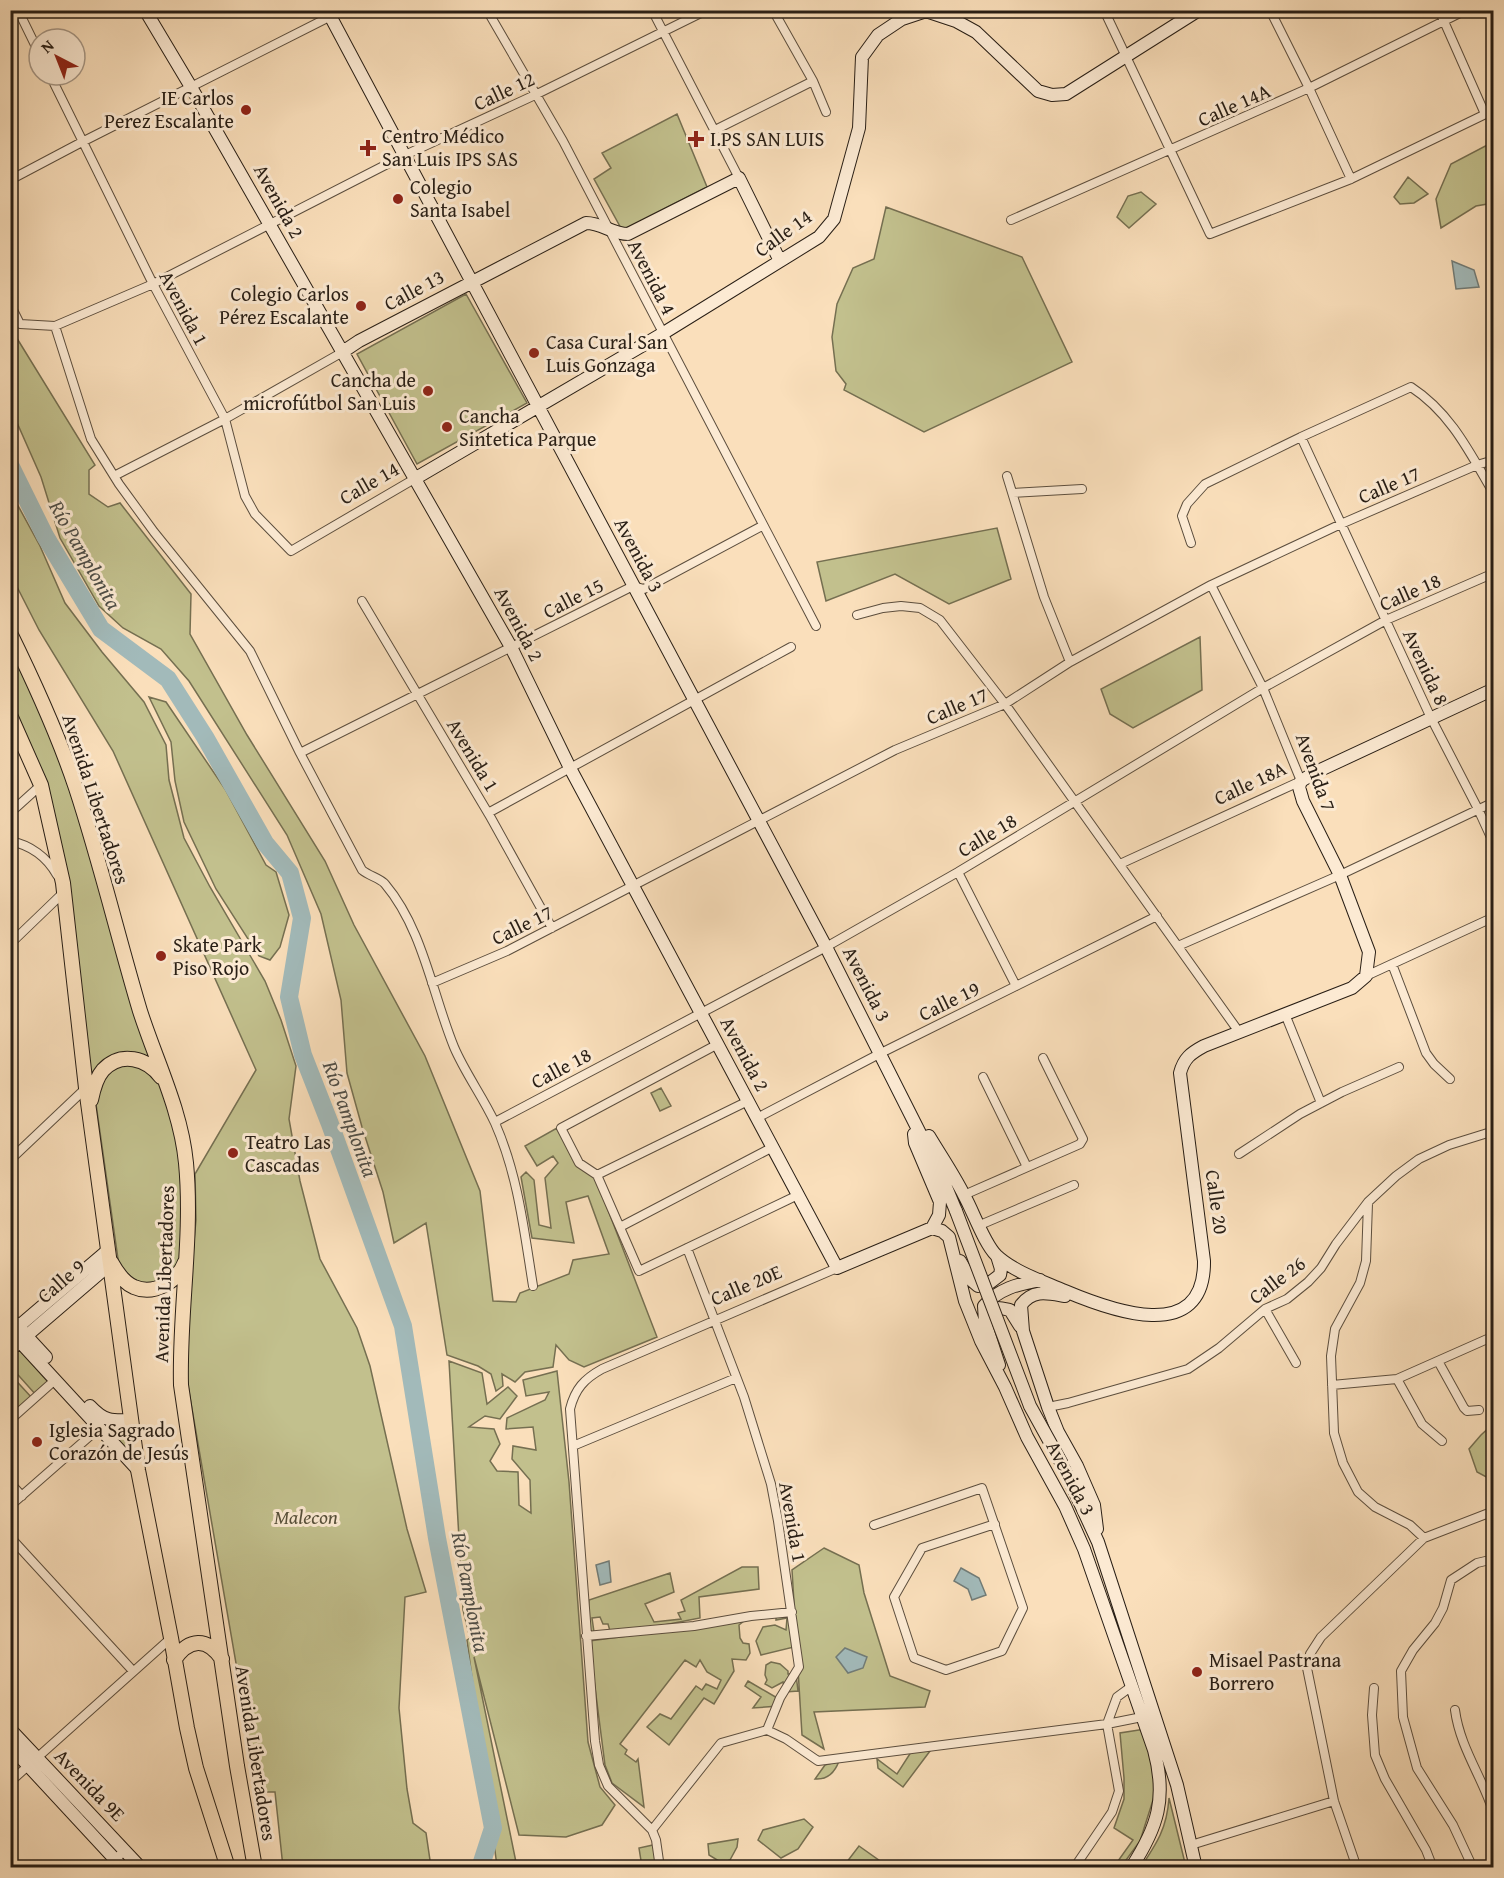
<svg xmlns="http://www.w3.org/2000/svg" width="1504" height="1878" font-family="'Gentium Book Plus',serif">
<rect width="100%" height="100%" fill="#fadfbb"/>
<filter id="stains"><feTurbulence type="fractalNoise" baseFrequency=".00333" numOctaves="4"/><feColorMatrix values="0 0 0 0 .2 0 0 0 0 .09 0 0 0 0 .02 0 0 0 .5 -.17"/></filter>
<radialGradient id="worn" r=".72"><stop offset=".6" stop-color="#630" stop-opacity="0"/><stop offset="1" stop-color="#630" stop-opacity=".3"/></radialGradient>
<!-- green -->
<path fill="#c2c08d" stroke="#756f51" stroke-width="1.5" d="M677,114l30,73 -85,43 -28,-51 17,-11 -9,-15z
M1493,142v61l-17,3 -35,22 -5,-29 15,-35z
M1408,177l20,17 -14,9 -14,1 -6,-7z
M1141,192l15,12 -27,24 -12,-11 11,-21z
M886,207l136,50 50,105 -148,70 -80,-42 2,-6 -10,-13 -4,-34 5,-33 16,-36 21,-9z
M466,294l61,109 -110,61 -60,-110z
M10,327l85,138 -6,5v24l19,13 12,-4 71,91 -1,40 57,101 78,126 29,64 71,131 55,135 13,110 23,1 4,-9 49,-19 4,-14 36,-6 -21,-58 -22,6 8,41 -42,-5 -11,-61 5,-5 8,8 5,45 12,3 -6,-50 13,-15 -5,-7 -16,10 -12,-20 32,-18 39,51 61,158 -73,30 -15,-7 -13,-15 -3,22 -28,5 -10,10 -13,-8 1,12 -7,5 -5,-17 -13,-8 -31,-11 -21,-132 -32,20 -11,-51 -21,-65 -15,-54 -6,-73 -20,-86 -34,-79 -98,-154 -28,-32 -38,-21 -24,-22 -39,-68 -19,-61 -30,-68z
M10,491l30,55 25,57 37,49 42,50 22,43 3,35 15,58 26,49 55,94 16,39 15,46 -7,53 11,62 20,78 37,69 13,38 37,163 19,63 -21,5 -6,111 8,81 6,34 13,10 5,34h-148l-8,-75h-19l-15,-100 -58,-335 13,-137 -1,-46 61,-104 -143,-319 -74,-121 -27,-53 4,-22 -5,-9z
M997,528l14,51 -62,25 -54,-30 -69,27 -9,-39z
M1200,637l2,53 -69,38 -23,-14 -9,-25z
M10,638l38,81 108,347 -19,-10 -47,27 -24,-199 -55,-174z
M149,697l17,5 59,87 41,76 10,7 13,43 -9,32 -10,13 -11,-4 -43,-67 -32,-67 -9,-41 -4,-39z
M133,1062l26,18 14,34 9,57 -1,90c-25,29 -33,33 -62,5l-23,-162c5,-33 5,-31 37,-42z
M661,1088l10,18 -11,5 -9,-18z
M16,1346l33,37 -13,12 -25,-28v-17z
M449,1361l33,12 5,31 21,-17 9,9 -17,23 -15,-3 -16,11 25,2 6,15 -10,17 7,10 21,1 1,33 12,8 -1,-33 -18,-21 1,-13 23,4 -3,-23 -27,2 1,-11 38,-18 4,-8 -23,4 -3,-16 34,-9 12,111 19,260 12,45 15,18 -13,20 -36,12 -47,-2 -45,-178 43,210 -20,-1 -30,-226 3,-2 -7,-28z
M10,1374l22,24 -22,19z
M100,1422l29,2 4,36z
M1493,1424v54l-3,1 -13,-7 -8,-23 12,-14z
M824,1548l35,17 5,28 26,83 40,15 -5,16 -111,5 10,37 -22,-14 -10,-165z
M742,1567h16l1,22 -60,8 1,21 -36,7 -54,6 -2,-7h-5l-3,-7 -8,1 2,14 -7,2 2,-34 81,-27 4,19 -29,12 9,18 27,-3 -3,-6 7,-2 -4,-11z
M790,1613l4,34 -33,8 -5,-14 7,-14 12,-2 11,5 1,-12 -11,2v-5z
M744,1621l-5,4 1,13 3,5 6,1 1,9 -4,7 -14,-1 2,12 -20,33 -10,-6 -35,47 -22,-18 13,-13 11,5 25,-33 6,4 4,-6 11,5 4,-9 -14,-8 -7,-12 -4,7 -11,-7 -65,84 7,6 -2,4 11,8 2,-3 6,48 -32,-24 -7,-18 -16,-124z
M771,1662l9,2 8,7v3h8l2,17 -13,1 -2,-10 -11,6 -7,-4 2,-4 -2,-5 1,-10z
M748,1681l31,18v7l-26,2 8,-11 -16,-11z
M1145,1729l9,30v38l-14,44 -19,26 -8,1 20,-28 -19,-12 10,-29v-21l-4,-45z
M913,1749l17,2 -27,36 -25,-19 -1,-9 20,15z
M839,1761c-4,11 -11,19 -24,18l10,-14z
M1169,1798l17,69h-45c16,-24 26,-39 28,-69z
M804,1819l9,8 -15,22 -17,9 -23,-18 5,-10z
M738,1839l-1,8 -7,13 -8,3 -13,-8 -1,-11z
M653,1845l4,22h-15l-3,-19z
M859,1846l21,15 -5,6h-32z"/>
<!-- water -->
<path fill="#a2baba" stroke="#717c78" stroke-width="1.5" d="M1452,261l22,9 5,17 -23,2z
M609,1561l2,21 -11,3 -4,-20z
M961,1568l18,10 7,17 -14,5 -4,-11 -14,-8z
M845,1648l22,9 -4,11 -15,5 -12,-16z"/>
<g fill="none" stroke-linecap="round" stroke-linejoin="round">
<!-- river -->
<path stroke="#a2baba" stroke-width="18" d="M10,465l35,71 56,93 67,50 37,58 60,106 25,30 12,45 -13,79 14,58 27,69 73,202 34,212 56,290 -13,40"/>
<defs>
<path id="street" d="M18,10l21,43
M487,10l76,131 253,485
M652,10l87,168
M773,10l40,71 13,31
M1104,10l106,224 141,-55 143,-69
M1270,10l39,78 42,91
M1439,10l46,104
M50,75l103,209 72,135 20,77 10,18 36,37 125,-73
M715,130l98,-49
M10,180l72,-38 261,-132
M1011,220l298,-132 157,-78
M10,304l10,20 35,2 36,113 28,45 35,48 96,119 50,102 62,117c7,6 18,8 23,14 38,45 47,109 69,163 11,26 29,50 41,76 23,52 29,107 38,163
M55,326l98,-42 250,-128 132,-61 172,-85
M1301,437l130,281 47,91 16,35
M114,476l111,-57 116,-66
M1007,476l37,121 26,65
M1013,493l69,-4
M1191,543l-9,-27 5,-12 18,-20 96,-47 110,-50c40,26 59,66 83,107
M362,601l129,217 61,110
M857,615l26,-7 18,-2 19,2 20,12 65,84 234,328
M300,753l333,-167 11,3 118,-63
M10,813l31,-28
M488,813l303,-166
M10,841c20,4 37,16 47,34
M1120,864l181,-83 -38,-93 -52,-103
M958,872l58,114
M10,944l53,-51
M1178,946l162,-71 154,-73
M1392,964l34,89 8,11 16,15
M1366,976l128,-59
M432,983l75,-32 388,-201 110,-46 65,-42 141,-77 130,-61 136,-59 17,-5
M1285,1014l36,89
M718,1044l-157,84 18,35 18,12 42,96 159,-76
M983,1077l44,90
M757,1118l124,-65 276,-137
M495,1122l331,-175 132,-75 305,-184 123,-68 108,-47
M1239,1154l61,-40 42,-22 57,-25
M10,1160l76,-72
M597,1175l151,-74
M964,1195l116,-51 3,-5 -40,-81
M1368,1203l-2,58 -6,22 -25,46 -4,27 3,77 9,30 15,29 17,15 35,18 14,13
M980,1225l94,-40
M620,1227l153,-80
M687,1248l57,149 27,87 7,37 21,146 -19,31 -13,32
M1265,1309l31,54
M1438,1361l26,47 3,3 12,-1
M1397,1379l25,45 20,17
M1332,1385l65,-6 97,-43
M1048,1407l20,-4 120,-34 31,-21 46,-39 22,-10 21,-17 13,-14 15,-24 32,-42 28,-26 23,-17 30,-14 45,-14
M10,1420l45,-40
M573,1446l163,-68
M10,1483l12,13
M10,1506l89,-78
M874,1525l108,-37 41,120 -21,43 -56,19 -32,-12 -20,-61 28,-49 73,-24
M10,1537l123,134
M586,1636l108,-10 57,-10 41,-4
M1374,1688l-2,27 3,40 10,24 41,71 7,18
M1455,1710c5,38 28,68 39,104
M1107,1724l10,-27 15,-11
M10,1782l161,-144
M652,1830l69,-87 46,-13 19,9 32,22 289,-37 35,-7
M1191,1845l143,-44
M106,1868l19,-18
M660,1868l-4,-28 -4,-10 -44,-44 -9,-21 -4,-24 -25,-332c5,-20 14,-30 32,-40l235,-101
M1074,1868l38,-56 7,-21 -12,-67
M1357,1868l-23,-67 -27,-133 3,-14 11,-17 103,-99 70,-27
M1473,1868l-20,-43 -36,-57 -14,-51 -2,-46 12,-21 22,-27 8,-15 8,-28 26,-17 17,-4"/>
<path id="secondary" d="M145,10l46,77 320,560 59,121 267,500 95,-40
M327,10l499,937 115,228 15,36
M341,353l18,-12 227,-118c16,0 26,11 42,11l111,-56 41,83
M416,478l246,-144 157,-97 15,-18 25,-91 3,-71 16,-22 24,-16 24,-8 30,10 20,11 62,59 14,4 14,-1 133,-84
M914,1134l1,9 25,59 -1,13 -7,13
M929,1136c12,20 25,39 35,59 9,16 20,48 32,60 18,17 46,26 69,36 45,19 140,55 139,-30l-24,-188c4,-15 11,-20 24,-27l148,-58 14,-12 3,-24 -29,-77 -37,-74 -4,-14 2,-6 15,-9 178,-83
M932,1228l10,3 7,6 16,64 16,40 24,46 22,50 38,69 19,43 70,201c13,48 4,77 -23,118
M960,1261l11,19 7,6 10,-2 12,-9 1,-6 -4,-13
M1065,1296c-18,-3 -32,-7 -44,9l2,26 25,76 10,25 19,34 17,39 3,24
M986,1315c6,-10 15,-7 24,-5l10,16
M10,1318l36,39
M10,1331l128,139
M12,1332l95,-81
M10,1350l99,-85
M999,1365l-14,-43 -1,-16c14,-17 34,-22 56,-26
M90,1406c14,15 21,15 41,14
M1062,1464l36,78 79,243 19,83
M10,1729l131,139
M10,1746l113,122"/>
<path id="primary" d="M10,633c25,51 48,101 66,155 24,73 42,149 64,223 16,50 41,99 46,152 7,74 -7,148 -5,222l56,381 18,102
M10,715l31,70 22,98 23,205 52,382 33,168 16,90 9,40 32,100
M91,1100c2,-10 5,-22 12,-30 18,-19 44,-12 58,7
M111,1262c5,9 13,21 23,25 20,9 44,-6 51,-25
M174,1660c15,-22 33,-23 48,-1"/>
</defs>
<!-- street casing -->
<use href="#street" stroke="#5c4e3e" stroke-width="10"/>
<!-- secondary casing -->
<use href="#secondary" stroke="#281e15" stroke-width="14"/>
<!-- primary casing -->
<use href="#primary" stroke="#281e15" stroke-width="16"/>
<!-- street -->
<use href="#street" stroke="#fcead3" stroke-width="8"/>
<!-- secondary -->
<use href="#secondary" stroke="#fcead3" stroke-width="12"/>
<!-- primary -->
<use href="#primary" stroke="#fadfbb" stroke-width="14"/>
<defs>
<path id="secondary-bridge" d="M956,1211l74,195 32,58"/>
</defs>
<!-- secondary-bridge casing -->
<use href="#secondary-bridge" stroke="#281e15" stroke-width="14" stroke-linecap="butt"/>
<!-- secondary-bridge -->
<use href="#secondary-bridge" stroke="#fcead3" stroke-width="12"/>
</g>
<!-- markers -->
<g fill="#8f2418" stroke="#fcead3" stroke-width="2">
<circle cx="246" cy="110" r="6"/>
<path d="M693 130h6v6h6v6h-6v6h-6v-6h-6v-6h6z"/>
<path d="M365 139h6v6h6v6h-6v6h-6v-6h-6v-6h6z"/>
<circle cx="398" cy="199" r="6"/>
<circle cx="361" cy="306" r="6"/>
<circle cx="534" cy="353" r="6"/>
<circle cx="428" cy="391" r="6"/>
<circle cx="447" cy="427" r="6"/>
<circle cx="161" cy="956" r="6"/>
<circle cx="233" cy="1153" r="6"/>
<circle cx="37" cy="1442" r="6"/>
<circle cx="1197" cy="1672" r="6"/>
</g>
<g text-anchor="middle" stroke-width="6" stroke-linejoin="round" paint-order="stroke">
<!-- street labels -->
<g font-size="20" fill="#281e15" stroke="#fcead3">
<text transform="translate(504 91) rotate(-25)" y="7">Calle 12</text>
<text transform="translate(1234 105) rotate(-24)" y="7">Calle 14A</text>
<text transform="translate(279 201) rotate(61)" y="7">Avenida 2</text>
<text transform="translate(783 233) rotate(-36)" y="7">Calle 14</text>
<text transform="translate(652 277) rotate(63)" y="7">Avenida 4</text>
<text transform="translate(414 290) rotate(-28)" y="7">Calle 13</text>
<text transform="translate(184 308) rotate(62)" y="7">Avenida 1</text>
<text transform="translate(369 483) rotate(-30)" y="7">Calle 14</text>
<text transform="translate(1389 485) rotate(-23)" y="7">Calle 17</text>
<text transform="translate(639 555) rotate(62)" y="7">Avenida 3</text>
<text transform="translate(1410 592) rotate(-24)" y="7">Calle 18</text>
<text transform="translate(573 598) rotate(-27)" y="7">Calle 15</text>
<text transform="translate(519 624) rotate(62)" y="7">Avenida 2</text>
<text transform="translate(1426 667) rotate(65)" y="7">Avenida 8</text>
<text transform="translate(957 706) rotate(-23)" y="7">Calle 17</text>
<text transform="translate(473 755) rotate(59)" y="7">Avenida 1</text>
<text transform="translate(1316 772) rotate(70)" y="7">Avenida 7</text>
<text transform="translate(1250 783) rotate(-25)" y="7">Calle 18A</text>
<text transform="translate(96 799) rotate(72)" y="7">Avenida Libertadores</text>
<text transform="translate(987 835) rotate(-31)" y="7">Calle 18</text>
<text transform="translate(522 925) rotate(-26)" y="7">Calle 17</text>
<text transform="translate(867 984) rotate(63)" y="7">Avenida 3</text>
<text transform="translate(949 1001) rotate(-26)" y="7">Calle 19</text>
<text transform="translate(745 1054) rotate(62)" y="7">Avenida 2</text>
<text transform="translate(561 1068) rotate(-28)" y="7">Calle 18</text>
<text transform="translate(1217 1202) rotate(82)" y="7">Calle 20</text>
<text transform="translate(164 1274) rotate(-88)" y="7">Avenida Libertadores</text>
<text transform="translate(1277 1280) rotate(-37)" y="7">Calle 26</text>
<text transform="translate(61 1281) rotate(-41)" y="7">Calle 9</text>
<text transform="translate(746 1285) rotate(-23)" y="7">Calle 20E</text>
<text transform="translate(1071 1478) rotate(62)" y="7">Avenida 3</text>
<text transform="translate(793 1522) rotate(80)" y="7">Avenida 1</text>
<text transform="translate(256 1753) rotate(81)" y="7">Avenida Libertadores</text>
<text transform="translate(90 1785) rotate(46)" y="7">Avenida 9E</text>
</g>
<!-- poi labels -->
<g font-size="20" fill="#281e15" stroke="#fcead3" text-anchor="start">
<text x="234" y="105" text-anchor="end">IE Carlos<tspan x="234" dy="23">Perez Escalante</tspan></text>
<text x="382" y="143">Centro Médico<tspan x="382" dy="23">San Luis IPS SAS</tspan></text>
<text x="710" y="146">I.PS SAN LUIS</text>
<text x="410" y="194">Colegio<tspan x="410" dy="23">Santa Isabel</tspan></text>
<text x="349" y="301" text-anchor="end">Colegio Carlos<tspan x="349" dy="23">Pérez Escalante</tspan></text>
<text x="546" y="349">Casa Cural San<tspan x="546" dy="23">Luis Gonzaga</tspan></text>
<text x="416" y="387" text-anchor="end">Cancha de<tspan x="416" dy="23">microfútbol San Luis</tspan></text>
<text x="459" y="423">Cancha<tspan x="459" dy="23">Sintetica Parque</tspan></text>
<text x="173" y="952">Skate Park<tspan x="173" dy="23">Piso Rojo</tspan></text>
<text x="245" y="1149">Teatro Las<tspan x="245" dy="23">Cascadas</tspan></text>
<text x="49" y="1437">Iglesia Sagrado<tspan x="49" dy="23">Corazón de Jesús</tspan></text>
<text x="1209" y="1667">Misael Pastrana<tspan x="1209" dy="23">Borrero</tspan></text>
</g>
<!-- park labels -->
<g font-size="20" font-style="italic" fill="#564f39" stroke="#fcead3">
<text x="306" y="1524">Malecon</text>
</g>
<!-- water labels -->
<g font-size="21" font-style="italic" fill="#4d4d47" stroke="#fcead3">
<text transform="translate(85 555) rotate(60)" y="7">Río Pamplonita</text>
<text transform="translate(350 1119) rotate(70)" y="7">Río Pamplonita</text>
<text transform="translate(470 1592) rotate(79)" y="7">Río Pamplonita</text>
</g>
</g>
<!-- margin -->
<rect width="1504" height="1878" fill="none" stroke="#fadfbb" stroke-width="36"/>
<rect x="12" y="12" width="1480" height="1854" fill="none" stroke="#281e15" stroke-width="3"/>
<rect x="18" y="18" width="1468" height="1842" fill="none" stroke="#281e15" stroke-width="1.5"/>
<!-- north arrow -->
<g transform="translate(57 57) rotate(318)"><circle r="28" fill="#fcead3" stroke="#a79887" stroke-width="1.5"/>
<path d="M0-4.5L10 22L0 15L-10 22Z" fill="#8f2418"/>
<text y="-9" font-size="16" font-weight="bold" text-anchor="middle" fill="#281e15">N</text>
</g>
<rect width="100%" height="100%" filter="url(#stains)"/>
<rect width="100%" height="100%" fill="url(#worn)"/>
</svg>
